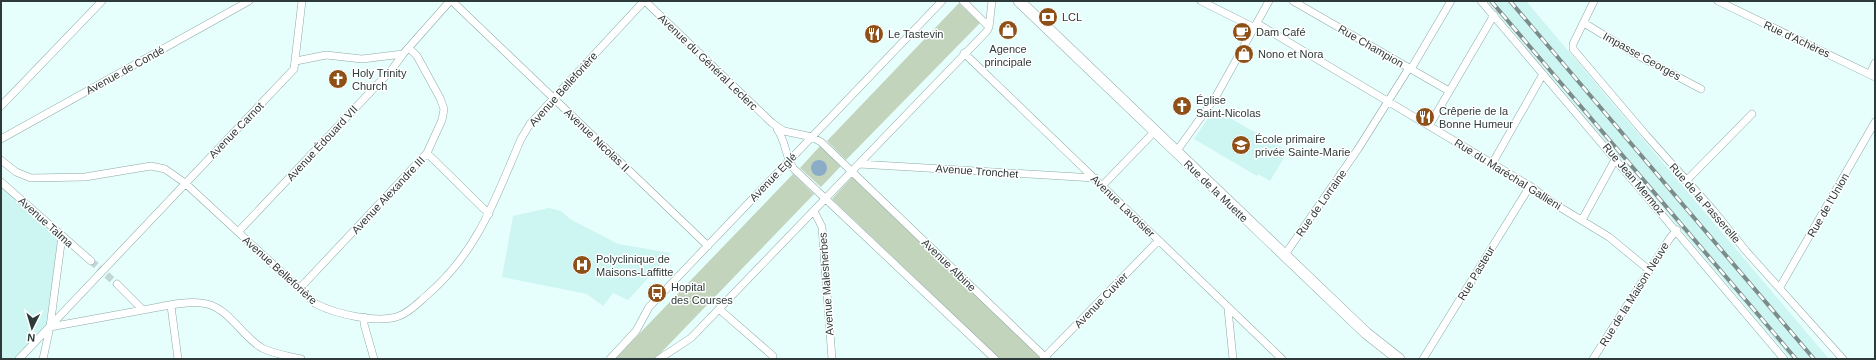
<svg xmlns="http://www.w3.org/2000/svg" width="1876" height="360" font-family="Arial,sans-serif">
<rect width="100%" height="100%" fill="#e6fefc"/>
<!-- built -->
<path fill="#cdf5f2" d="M1487,1h39l303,358h-38z
M1214,109l74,42 -18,30 -12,-7 -1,2 -63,-37z
M1,182l61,54 -12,91 -31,32h-18z
M549,208l12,3 9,8 48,25 53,9 -43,47 -15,-7 -10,13 -16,-12 -85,-17 11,-61z"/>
<!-- green -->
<path fill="#c3d4bd" d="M959,3l21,20 -134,137 -19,-19z
M820,146l21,20 -20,21 -21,-19z
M793,174l21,20 -159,165h-40z
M852,177l192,182h-44l-168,-160z"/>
<!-- water -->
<path fill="#8bacc6" d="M811 168a8 8 0 1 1 16 0a8 8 0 1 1-16 0Z"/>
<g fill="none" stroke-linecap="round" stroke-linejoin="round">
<!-- street-tunnel -->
<path stroke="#c1d7d5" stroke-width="7" stroke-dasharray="7 3.5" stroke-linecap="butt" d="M91,261l26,23"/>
<defs>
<path id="street" d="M452,1l256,245
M645,1l127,122 12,8 28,6 9,5 226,217
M963,1l26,26
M1201,1l54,27
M1293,1l156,90
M1481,1l303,358
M1594,1l-21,43v5l73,86 67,75 33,41 97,108
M1718,1l157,76
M1584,23l51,31 66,35
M1258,24l272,162 23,17 56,34 40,33
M964,53l318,306
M296,61l30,-6 36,4 41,-5 47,-53
M1411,69l40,-68
M1870,74l5,-11
M1,106l101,-105
M1429,126l65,-111
M777,129c10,14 8,29 17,40l201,190
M1,139l248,-138
M1176,152l39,-54 54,-97
M427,153l62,61
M1,160l15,12 15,6 54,-1 66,-11 14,3 20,14 131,121c20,10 62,20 83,12 11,-4 19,-13 27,-20 52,-44 69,-97 95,-157l9,-15 114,-123
M859,164l236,14
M1492,164l51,-90
M1686,181l66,-67
M1,182l90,79
M1103,185l52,-54
M814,211l8,16 10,132
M1582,220l34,-62
M238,232l155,-164 10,-14
M1284,256l74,-107 51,-81
M117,284l26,26c18,-3 39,-9 58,-7 27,2 40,33 61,45 12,6 26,8 39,11
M1780,287l95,-165
M300,288l127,-135 15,-33 2,-11 -4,-11 -23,-42 -8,-8
M171,306l7,53
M719,309l54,47
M1228,309l5,50
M364,317v7l10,35
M50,327l93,-17
M19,359l275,-290 8,-68
M43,359l7,-32 12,-91
M610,359l26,-28 13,-24 293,-306
M659,359l32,-21 296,-307 2,-4 3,-26
M1043,359l115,-118
M1423,359l107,-173
M1593,359l77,-121 7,-8"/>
<path id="secondary" d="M1019,1l347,332 33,26"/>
</defs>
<!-- street casing -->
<use href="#street" stroke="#8ca9a6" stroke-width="8"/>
<!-- secondary casing -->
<use href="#secondary" stroke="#8ca9a6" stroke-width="12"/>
<!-- street -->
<use href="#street" stroke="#fff" stroke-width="7"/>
<!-- secondary -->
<use href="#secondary" stroke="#fff" stroke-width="11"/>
<defs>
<path id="rail" d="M1491,1l305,358
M1510,1l304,358"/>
</defs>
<!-- rail casing -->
<use href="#rail" stroke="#7b8c8b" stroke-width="4"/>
<!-- rail -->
<use href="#rail" stroke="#fff" stroke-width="2.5" stroke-dasharray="8" stroke-linecap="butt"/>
</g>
<!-- icons -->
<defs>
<symbol id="bank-disc" viewBox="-11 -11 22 22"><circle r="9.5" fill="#8f5017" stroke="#fff"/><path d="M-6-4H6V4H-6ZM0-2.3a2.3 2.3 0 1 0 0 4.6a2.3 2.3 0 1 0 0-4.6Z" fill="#fff"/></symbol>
<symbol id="shop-disc" viewBox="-11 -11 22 22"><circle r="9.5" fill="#8f5017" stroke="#fff"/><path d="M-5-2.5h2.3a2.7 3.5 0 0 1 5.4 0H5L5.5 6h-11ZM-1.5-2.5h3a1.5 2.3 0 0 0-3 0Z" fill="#fff"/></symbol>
<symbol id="cafe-disc" viewBox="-11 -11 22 22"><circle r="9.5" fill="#8f5017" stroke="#fff"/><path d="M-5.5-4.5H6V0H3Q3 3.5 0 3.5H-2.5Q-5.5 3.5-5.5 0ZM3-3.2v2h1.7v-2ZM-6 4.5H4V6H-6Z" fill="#fff"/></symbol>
<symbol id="restaurant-disc" viewBox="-11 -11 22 22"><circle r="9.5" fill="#8f5017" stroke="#fff"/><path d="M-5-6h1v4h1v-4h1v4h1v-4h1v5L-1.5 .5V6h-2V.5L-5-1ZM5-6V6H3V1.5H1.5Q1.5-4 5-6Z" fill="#fff"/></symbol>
<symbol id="church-disc" viewBox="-11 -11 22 22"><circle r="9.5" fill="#8f5017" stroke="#fff"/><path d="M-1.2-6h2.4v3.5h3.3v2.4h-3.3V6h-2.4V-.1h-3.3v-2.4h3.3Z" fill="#fff"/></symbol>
<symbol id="school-disc" viewBox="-11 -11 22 22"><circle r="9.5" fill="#8f5017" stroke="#fff"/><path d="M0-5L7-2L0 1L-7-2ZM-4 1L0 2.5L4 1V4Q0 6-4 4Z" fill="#fff"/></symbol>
<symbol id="hospital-disc" viewBox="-11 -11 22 22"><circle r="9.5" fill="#8f5017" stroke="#fff"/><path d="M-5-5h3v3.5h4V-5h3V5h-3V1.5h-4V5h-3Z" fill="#fff"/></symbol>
<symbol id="bus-disc" viewBox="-11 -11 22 22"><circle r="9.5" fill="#8f5017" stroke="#fff"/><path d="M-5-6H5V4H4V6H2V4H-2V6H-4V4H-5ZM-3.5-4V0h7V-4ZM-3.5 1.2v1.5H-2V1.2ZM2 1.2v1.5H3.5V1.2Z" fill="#fff"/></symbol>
</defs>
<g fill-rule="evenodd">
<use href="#bank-disc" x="1037" y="6" width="22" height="22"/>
<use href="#shop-disc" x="997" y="19" width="22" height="22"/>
<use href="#cafe-disc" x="1231" y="21" width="22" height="22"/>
<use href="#restaurant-disc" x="863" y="23" width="22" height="22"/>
<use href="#shop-disc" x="1233" y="43" width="22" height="22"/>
<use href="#church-disc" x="327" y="68" width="22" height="22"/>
<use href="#church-disc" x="1171" y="95" width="22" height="22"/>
<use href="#restaurant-disc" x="1414" y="106" width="22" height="22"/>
<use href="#school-disc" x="1230" y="134" width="22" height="22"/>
<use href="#hospital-disc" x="571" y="254" width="22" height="22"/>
<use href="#bus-disc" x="646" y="282" width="22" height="22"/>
</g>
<g text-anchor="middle" stroke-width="3" stroke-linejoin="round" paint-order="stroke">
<!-- poi labels -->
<g font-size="11" fill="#2e3a39" stroke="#fff" text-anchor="start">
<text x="1062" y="21">LCL</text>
<text x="1256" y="36">Dam Café</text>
<text x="888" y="38">Le Tastevin</text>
<text x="1008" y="53" text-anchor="middle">Agence<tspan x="1008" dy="13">principale</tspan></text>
<text x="1258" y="58">Nono et Nora</text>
<text x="352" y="77">Holy Trinity<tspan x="352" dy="13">Church</tspan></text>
<text x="1196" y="104">Église<tspan x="1196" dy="13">Saint-Nicolas</tspan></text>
<text x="1439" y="115">Crêperie de la<tspan x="1439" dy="13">Bonne Humeur</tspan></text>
<text x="1255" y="143">École primaire<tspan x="1255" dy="13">privée Sainte-Marie</tspan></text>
<text x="596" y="263">Polyclinique de<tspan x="596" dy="13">Maisons-Laffitte</tspan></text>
<text x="671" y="291">Hopital<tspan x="671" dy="13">des Courses</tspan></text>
</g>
<!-- street labels -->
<g font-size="11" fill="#2e3a39" stroke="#fff">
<text transform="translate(1797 39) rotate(25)" y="4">Rue d'Achères</text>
<text transform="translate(1371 46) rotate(30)" y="4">Rue Champion</text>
<text transform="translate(1642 56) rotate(29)" y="4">Impasse Georges</text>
<text transform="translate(708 62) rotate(44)" y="4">Avenue du Général Leclerc</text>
<text transform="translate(125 70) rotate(-29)" y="4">Avenue de Condé</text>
<text transform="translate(563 89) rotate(-48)" y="4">Avenue Belleforière</text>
<text transform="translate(236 130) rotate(-46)" y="4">Avenue Carnot</text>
<text transform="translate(597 140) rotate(44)" y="4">Avenue Nicolas II</text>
<text transform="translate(322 143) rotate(-47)" y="4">Avenue Édouard VII</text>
<text transform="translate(977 171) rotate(4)" y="4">Avenue Tronchet</text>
<text transform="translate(1508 174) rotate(32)" y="4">Rue du Maréchal Gallieni</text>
<text transform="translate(773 177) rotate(-46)" y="4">Avenue Eglé</text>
<text transform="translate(1634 179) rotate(50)" y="4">Rue Jean Mermoz</text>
<text transform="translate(1216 191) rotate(44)" y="4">Rue de la Muette</text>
<text transform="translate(388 195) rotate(-47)" y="4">Avenue Alexandre III</text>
<text transform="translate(1321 203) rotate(-55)" y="4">Rue de Lorraine</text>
<text transform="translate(1705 203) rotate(49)" y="4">Rue de la Passerelle</text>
<text transform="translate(1828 205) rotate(-60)" y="4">Rue de l'Union</text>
<text transform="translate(1123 206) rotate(44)" y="4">Avenue Lavoisier</text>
<text transform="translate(46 222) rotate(42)" y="4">Avenue Talma</text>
<text transform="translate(949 265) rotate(44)" y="4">Avenue Albine</text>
<text transform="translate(280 270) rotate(42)" y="4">Avenue Belleforière</text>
<text transform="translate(1476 273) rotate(-59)" y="4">Rue Pasteur</text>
<text transform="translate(826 284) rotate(-94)" y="4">Avenue Malesherbes</text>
<text transform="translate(1634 294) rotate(-58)" y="4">Rue de la Maison Neuve</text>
<text transform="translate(1101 300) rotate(-46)" y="4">Avenue Cuvier</text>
</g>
</g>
<!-- border -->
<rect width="1876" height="360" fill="none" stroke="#2e3a39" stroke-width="4"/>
<!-- north arrow -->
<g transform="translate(32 328) rotate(185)" stroke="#ffffff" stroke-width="3" paint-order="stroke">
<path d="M0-3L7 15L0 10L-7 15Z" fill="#2e3a39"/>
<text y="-6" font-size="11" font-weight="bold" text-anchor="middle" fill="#2e3a39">N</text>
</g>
</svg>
